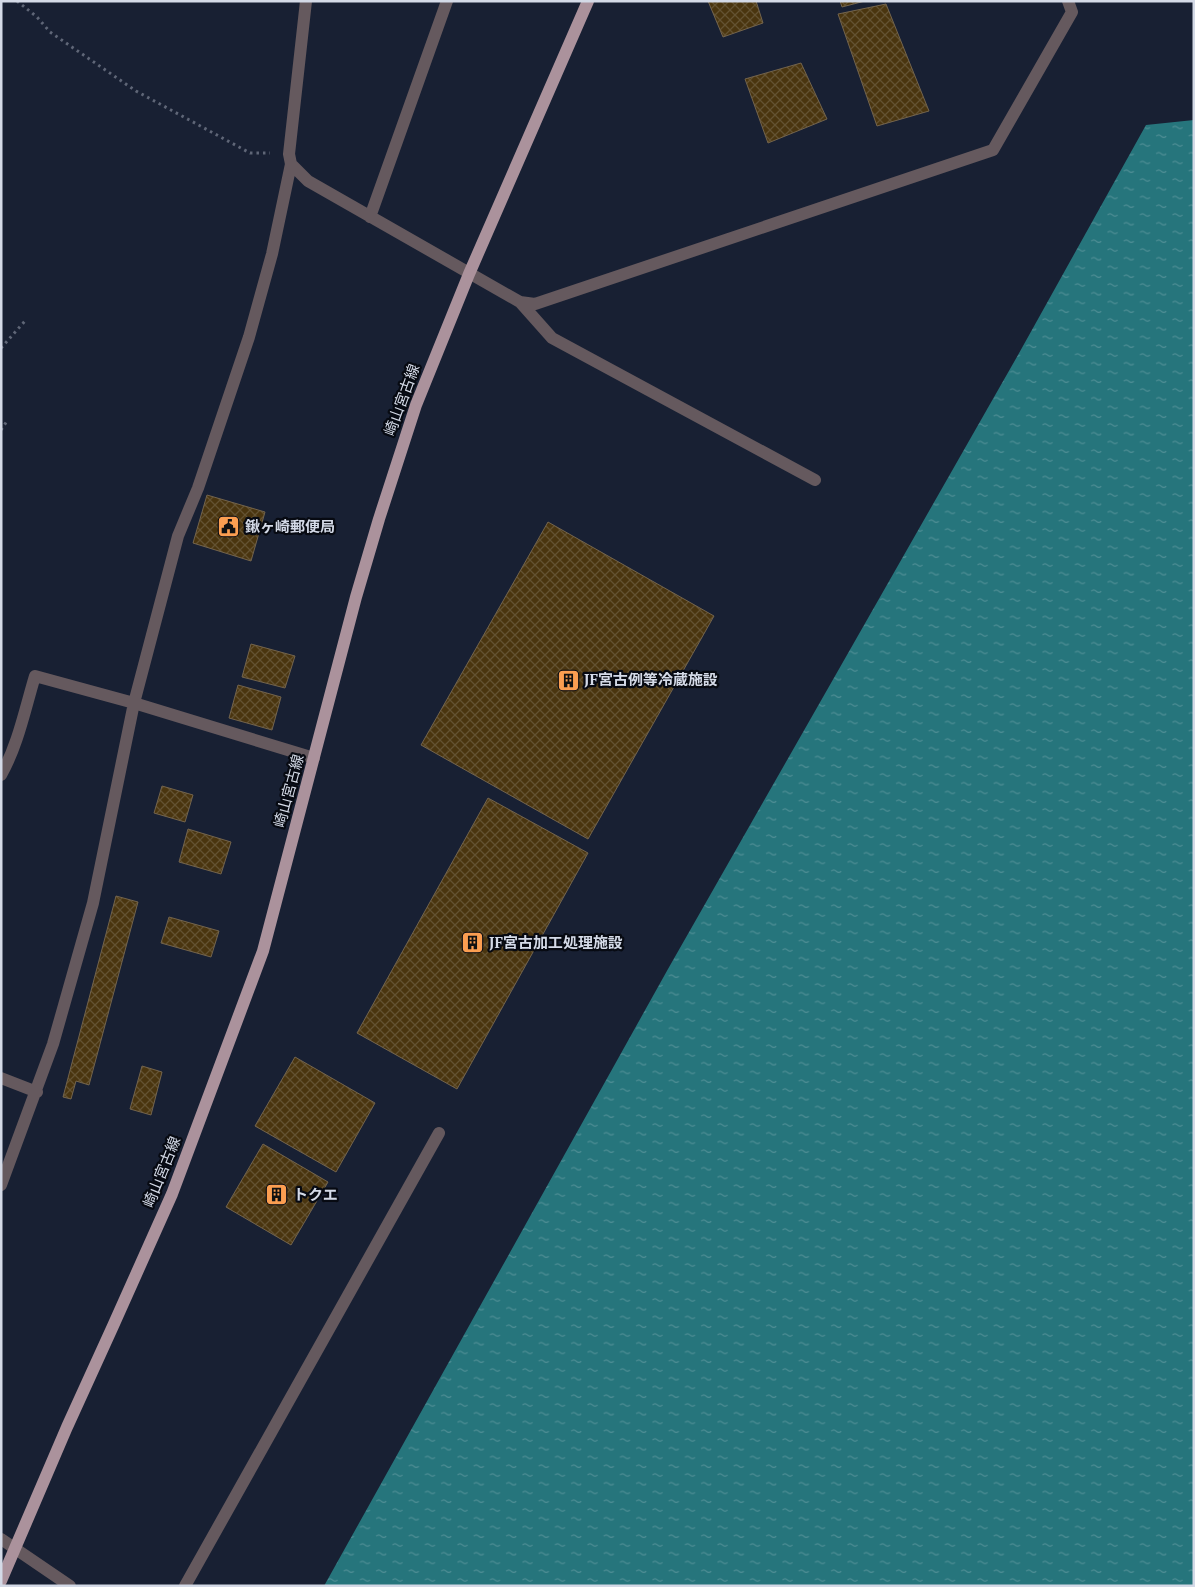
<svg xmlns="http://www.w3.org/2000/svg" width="1195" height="1587" font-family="'PT Serif','Noto Sans JP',serif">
<defs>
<pattern id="water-ripples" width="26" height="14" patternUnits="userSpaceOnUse" patternTransform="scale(1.25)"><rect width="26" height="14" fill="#26757c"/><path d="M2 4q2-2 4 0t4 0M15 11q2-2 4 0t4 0" fill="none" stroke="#4f8e95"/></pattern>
<pattern id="building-cross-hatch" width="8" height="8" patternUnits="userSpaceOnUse" patternTransform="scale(1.25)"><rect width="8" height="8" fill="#4a350f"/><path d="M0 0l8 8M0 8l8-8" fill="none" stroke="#635232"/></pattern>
</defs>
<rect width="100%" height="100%" fill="#182033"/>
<!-- water -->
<path fill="url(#water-ripples)" d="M1194,120v1466h-870l344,-617 350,-614 128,-230z"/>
<!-- building -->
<path fill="url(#building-cross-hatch)" stroke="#73644d" d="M708,1h48l7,22 -40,14z
M840,1h25l-23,6z
M886,4l43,107 -52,15 -39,-112z
M801,63l26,56 -59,24 -23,-64z
M207,495l58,17 -14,49 -58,-18z
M548,522l166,94 -126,223 -167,-94z
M251,644l44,12 -10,32 -43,-11z
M238,685l43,12 -9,33 -43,-12z
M162,786l31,9 -8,27 -31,-9z
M488,798l100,55 -131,236 -100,-56z
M188,829l43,13 -10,32 -42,-12z
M116,896l22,6 -49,183 -13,-4 -5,18 -8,-2z
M169,917l50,14 -8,26 -50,-14z
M295,1057l80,46 -39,69 -81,-46z
M142,1066l20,6 -11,43 -21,-6z
M263,1144l65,38 -37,63 -65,-38z"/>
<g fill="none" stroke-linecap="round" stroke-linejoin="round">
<!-- path -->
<path stroke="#5f6677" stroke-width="3" stroke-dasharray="2.5 4" stroke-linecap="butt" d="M17,1l20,16 13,15 86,59 114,62h20
M1,348l24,-27
M1,430l6,-9"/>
<!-- minor -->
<path stroke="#65595e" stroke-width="12" d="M306,1l-17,153 2,10 17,17 212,121 15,2 458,-154 79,-138 -4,-11
M370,217l77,-216
M520,302l32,36 263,142
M1,775c17,-30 24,-66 34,-99l99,27 180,55
M1,1078l36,14
M1,1185l52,-141 40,-141 41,-200 44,-167 20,-48 51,-151 23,-83 19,-90
M1,1539l69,47
M185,1586l254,-453"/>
<!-- major -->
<path stroke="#ab929c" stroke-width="12" d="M1,1581l66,-154 46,-101 59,-132 91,-243 93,-354 23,-78 37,-114 53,-131 119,-273"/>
</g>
<!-- icons -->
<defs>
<symbol id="civic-square" viewBox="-11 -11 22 22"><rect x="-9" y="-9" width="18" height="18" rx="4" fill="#fb9e51" stroke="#070a12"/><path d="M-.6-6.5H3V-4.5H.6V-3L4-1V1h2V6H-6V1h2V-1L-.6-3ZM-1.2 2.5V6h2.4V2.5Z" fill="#111"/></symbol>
<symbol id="building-square" viewBox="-11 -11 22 22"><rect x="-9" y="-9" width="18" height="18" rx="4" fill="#fb9e51" stroke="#070a12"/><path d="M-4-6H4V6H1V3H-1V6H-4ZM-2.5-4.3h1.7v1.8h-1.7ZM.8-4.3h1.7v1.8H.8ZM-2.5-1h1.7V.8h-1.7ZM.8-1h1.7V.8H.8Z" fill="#111"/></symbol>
</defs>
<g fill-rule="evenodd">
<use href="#civic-square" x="216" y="514" width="25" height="25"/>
<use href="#building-square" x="556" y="668" width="25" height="25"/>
<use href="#building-square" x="460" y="930" width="25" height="25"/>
<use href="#building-square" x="264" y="1182" width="25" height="25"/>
</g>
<g text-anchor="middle" stroke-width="4.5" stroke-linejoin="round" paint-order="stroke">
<!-- street labels -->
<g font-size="15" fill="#d4dae7" stroke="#070a12">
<text transform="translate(402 400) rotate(-70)" y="5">崎山宮古線</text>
<text transform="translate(289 791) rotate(-75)" y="5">崎山宮古線</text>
<text transform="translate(162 1172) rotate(-68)" y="5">崎山宮古線</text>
</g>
<!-- poi labels -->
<g font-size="15" font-weight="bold" fill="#d4dae7" stroke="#070a12" text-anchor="start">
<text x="245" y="532">鍬ヶ崎郵便局</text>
<text x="584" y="685">JF宮古例等冷蔵施設</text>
<text x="489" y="948">JF宮古加工処理施設</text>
<text x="293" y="1200">トクエ</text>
</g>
</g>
<!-- border -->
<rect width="1195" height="1587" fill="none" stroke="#d4dae7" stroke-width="5"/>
</svg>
